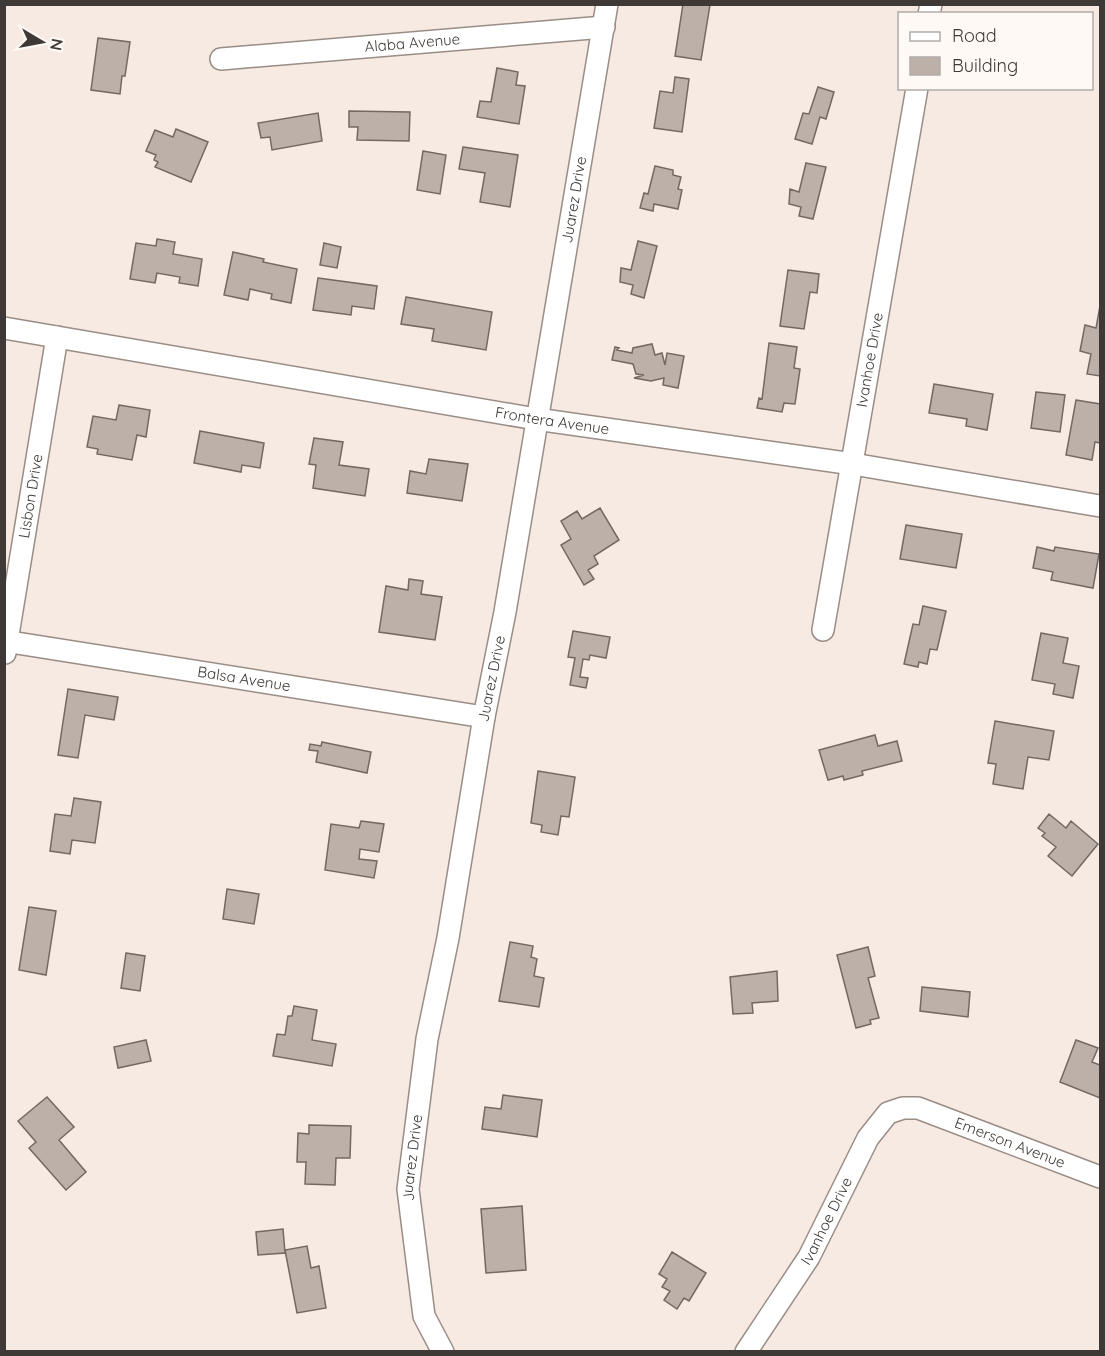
<svg xmlns="http://www.w3.org/2000/svg" width="1105" height="1356" font-family="Quicksand,sans-serif">
<rect width="100%" height="100%" fill="#f7eae2"/>
<!-- building -->
<path fill="#bcb0a8" stroke="#746862" stroke-width="1.5" d="M683,4l27,1 -9,55 -26,-4z
M98,38l32,4 -5,34h-3l-2,18 -29,-4z
M497,68l21,4 -2,13 9,1 -6,38 -42,-7 3,-16 11,1z
M675,77l14,2 -7,53 -28,-4 6,-37 13,2z
M818,87l16,5 -8,27 -6,-2 -8,27 -17,-5 8,-26 6,1z
M349,111l61,1 -1,29 -52,-1 1,-13h-9z
M318,113l4,28 -50,9 -2,-13 -9,1 -3,-15z
M176,129l32,13 -17,40 -36,-15 3,-5 -4,-2 2,-5 -10,-4 9,-21 18,7z
M463,147l55,8 -8,52 -30,-5 5,-29 -26,-4z
M423,151l23,4 -6,39 -23,-4z
M806,163l20,4 -13,52 -14,-3 2,-9 -12,-3 1,-15 9,3z
M655,166l18,4v5l8,2 -3,12 4,1 -4,19 -24,-5 -1,7 -13,-3 4,-15 4,1z
M157,239l18,3 -2,12 29,5 -4,27 -19,-3 1,-6 -23,-4 -2,10 -25,-4 6,-36 20,3z
M638,241l19,5 -13,52 -13,-4 2,-9 -13,-3 1,-14 10,2z
M324,243l17,4 -4,21 -17,-3z
M233,252l31,7 -1,3 34,7 -6,34 -20,-4 1,-5 -22,-5 -2,11 -24,-5z
M788,270l31,4 -2,19 -7,-1 -6,37 -24,-3z
M318,278l59,8 -3,23 -22,-3 -1,9 -38,-5z
M406,297l86,15 -6,38 -54,-9 2,-12 -33,-5z
M1100,306v70l-13,-2 4,-20 -11,-3 5,-26 11,3z
M769,343l28,4 -3,21 6,1 -5,35 -11,-1 -2,9 -25,-4 2,-10 3,1z
M652,344l3,11 7,-2 3,12 2,-12 17,3 -6,32 -15,-3 1,-7 -13,3 -17,-3 10,-3 -8,-1 -3,-10 -21,-4 3,-13 4,1 -2,2 15,3 1,-5z
M934,384l59,10 -6,36 -21,-4 1,-7 -38,-6z
M1036,392l29,3 -5,37 -29,-4z
M1076,400l24,4v39l-5,-1 -3,18 -26,-5z
M119,405l31,5 -4,27 -9,-2 -5,25 -35,-6 1,-5 -11,-2 6,-31 23,4z
M200,431l64,12 -4,25 -18,-3 -1,7 -47,-9z
M314,438l29,4 -4,23 30,4 -4,27 -52,-8 3,-23 -7,-1z
M429,459l39,5 -6,37 -55,-8 3,-22 16,3z
M600,508l19,32 -25,16 4,8 -10,6 6,9 -10,6 -23,-40 10,-6 -10,-18 16,-10 5,8z
M906,525l56,9 -6,34 -56,-9z
M1037,547l17,4 1,-4 44,7 -6,34 -42,-8 2,-8 -20,-4z
M409,579l14,2 -2,13 21,3 -7,43 -56,-8 7,-46 22,4z
M923,606l23,5 -9,39 -7,-1 -3,15 -8,-2 -1,5 -14,-3 9,-40 6,1z
M573,631l37,6 -4,21 -16,-3 -1,5 -6,-1 -3,18 8,1 -2,10 -16,-3 5,-27 -7,-1z
M1041,633l27,5 -5,25 16,3 -6,32 -20,-4 2,-10 -23,-4z
M68,689l50,8 -4,23 -29,-5 -7,43 -20,-3z
M995,721l59,10 -5,29 -21,-3 -5,32 -30,-5 3,-20 -8,-1z
M875,735l3,11 19,-5 5,20 -40,10 1,4 -19,5 -1,-4 -15,4 -9,-30z
M322,742l49,10 -4,21 -51,-11 2,-11 -9,-1 1,-6 11,2z
M538,771l37,6 -6,40 -8,-1 -3,19 -17,-3 1,-7 -11,-2z
M74,798l27,4 -6,41 -23,-3 -2,14 -20,-3 5,-37 16,2z
M1049,814l17,14 5,-7 27,23 -26,32 -24,-20 8,-9 -14,-11 3,-3 -7,-5z
M361,821l23,3 -5,28 -19,-3 -1,10 18,2 -3,17 -49,-8 6,-46 28,4z
M227,889l32,5 -5,30 -31,-5z
M29,907l27,4 -10,64 -27,-5z
M510,942l23,4 -2,11 6,2 -3,17 10,2 -5,29 -40,-6z
M868,947l7,29 -7,2 11,40 -9,2 1,4 -15,4 -19,-73z
M126,953l19,3 -5,35 -19,-3z
M777,971l1,30 -26,2 1,10 -20,1 -3,-37z
M922,987l48,5 -2,25 -48,-6z
M294,1006l23,4 -5,30 24,4 -4,22 -59,-10 4,-22 8,1 3,-19h4z
M146,1040l5,21 -33,7 -4,-21z
M1076,1040l22,8 -6,14 8,3v33l-40,-16z
M503,1095l39,5 -5,37 -55,-8 3,-22 16,2z
M47,1097l27,30 -15,13 27,32 -20,18 -37,-42 7,-6 -18,-21z
M309,1125l42,1 -1,32h-14l-1,27 -30,-1 1,-22h-9l1,-29 11,1z
M522,1206l4,64 -40,3 -5,-64z
M283,1229l2,24 -27,2 -2,-23z
M307,1246l4,22 8,-2 7,42 -29,5 -12,-63z
M672,1252l34,21 -17,28 -5,-3 -7,11 -13,-9 6,-9 -8,-4 5,-8 -8,-5z"/>
<g fill="none" stroke-linecap="round" stroke-linejoin="round">
<defs>
<g id="minor">
<path d="M929,14l2,-10"/>
<path id="s1" d="M221,59l383,-32"/>
<path id="s2" d="M4,328l532,91 317,45 247,42"/>
<path id="s3" d="M823,630l94,-542"/>
<path id="s4" d="M4,641l480,76"/>
<path id="s5" d="M5,653l52,-316"/>
<path id="s6" d="M443,1352l-19,-36 -16,-127 19,-150 21,-101 36,-221 21,-105 102,-608"/>
<path id="s7" d="M746,1352l63,-95 59,-119 20,-25 15,-5h15l182,69"/>
</g>
</defs>
<!-- minor casing -->
<use href="#minor" stroke="#998d86" stroke-width="24"/>
<!-- minor -->
<use href="#minor" stroke="#fff" stroke-width="21"/>
</g>
<g text-anchor="middle" stroke-width="5" stroke-linejoin="round" paint-order="stroke">
<!-- street labels -->
<g font-size="15" fill="#3e3936" stroke="#fef9f5">
<text dy="5" stroke="none"><textPath href="#s1" startOffset="192">Alaba Avenue</textPath></text>
<text dy="5" stroke="none"><textPath href="#s6" startOffset="1172">Juarez Drive</textPath></text>
<text dy="5" stroke="none"><textPath href="#s3" startOffset="274">Ivanhoe Drive</textPath></text>
<text dy="5" stroke="none"><textPath href="#s2" startOffset="556">Frontera Avenue</textPath></text>
<text dy="5" stroke="none"><textPath href="#s5" startOffset="159">Lisbon Drive</textPath></text>
<text dy="5" stroke="none"><textPath href="#s4" startOffset="243">Balsa Avenue</textPath></text>
<text dy="5" stroke="none"><textPath href="#s6" startOffset="686">Juarez Drive</textPath></text>
<text dy="5" stroke="none"><textPath href="#s7" startOffset="408">Emerson Avenue</textPath></text>
<text dy="5" stroke="none"><textPath href="#s6" startOffset="200">Juarez Drive</textPath></text>
<text dy="5" stroke="none"><textPath href="#s7" startOffset="154">Ivanhoe Drive</textPath></text>
</g>
</g>
<!-- border -->
<rect width="1105" height="1356" fill="none" stroke="#3e3936" stroke-width="12"/>
<!-- legend -->
<rect x="898" y="12" width="195" height="78" fill="#fef9f5" stroke="#b1aca9" stroke-width="1.5"/>
<rect x="910" y="32" width="30" height="9" fill="#ffffff" stroke="#b1aca9" stroke-width="1.5"/>
<text x="952" y="42" font-size="18" fill="#3e3936">Road</text>
<rect x="910" y="57" width="30" height="18" fill="#bcb0a8" stroke="#b1aca9" stroke-width="1.5"/>
<text x="952" y="72" font-size="18" fill="#3e3936">Building</text>
<!-- north arrow -->
<g transform="translate(42 42) rotate(100)" stroke="#fef9f5" stroke-width="4.5" paint-order="stroke">
<path d="M0-4.5L10 22L0 15L-10 22Z" fill="#3e3936"/>
<text y="-9" font-size="16" font-weight="bold" text-anchor="middle" fill="#3e3936">N</text>
</g>
</svg>
